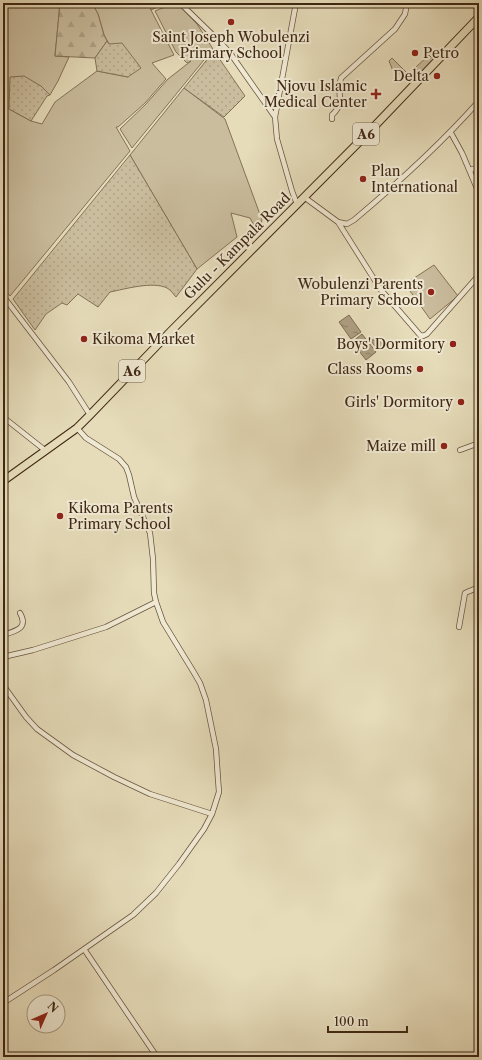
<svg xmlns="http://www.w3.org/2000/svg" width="482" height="1060" font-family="'Libre Caslon Text',serif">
<defs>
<pattern id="forest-firs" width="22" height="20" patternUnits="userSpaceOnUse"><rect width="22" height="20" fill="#cabd9e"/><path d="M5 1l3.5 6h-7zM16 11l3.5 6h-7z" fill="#afa287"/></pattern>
<pattern id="park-dots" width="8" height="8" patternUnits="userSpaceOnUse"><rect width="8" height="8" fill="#cabd9e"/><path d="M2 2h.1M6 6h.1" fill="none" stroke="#afa287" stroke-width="1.8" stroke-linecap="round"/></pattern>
<pattern id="water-ripples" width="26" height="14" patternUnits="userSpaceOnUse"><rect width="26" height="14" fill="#ad9e81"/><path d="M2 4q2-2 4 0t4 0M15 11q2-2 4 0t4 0" fill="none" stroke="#8e8168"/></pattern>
</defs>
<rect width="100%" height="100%" fill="#e6dcba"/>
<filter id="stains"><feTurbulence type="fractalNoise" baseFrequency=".005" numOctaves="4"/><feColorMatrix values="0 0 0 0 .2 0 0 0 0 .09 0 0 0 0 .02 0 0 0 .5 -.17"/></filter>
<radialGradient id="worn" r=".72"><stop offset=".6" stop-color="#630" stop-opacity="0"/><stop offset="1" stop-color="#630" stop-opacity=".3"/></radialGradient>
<!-- grass -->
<path fill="#cabd9e" stroke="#847258" d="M3,3h57l-5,53 14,1 -11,24 -8,14 -9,-9 -32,23 22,12 11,3 13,-22 42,-31 31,6 -24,-42 -6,-21 -6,-11h57l2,7 23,45 -22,8 14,16 -21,24 -27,24h-2l14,24 -120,145 -7,-9z
M175,3h2l20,21 16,25 -81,99 -12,-19 26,-25 22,-25 23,-18 -4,2 -11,-11 -21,-41z
M429,55l5,5 -15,15 -3,-8z
M392,58l16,16 -2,1 -13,-4 -4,-10z
M184,88l41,31 37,101 -4,13 -8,-15 -19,-5 6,24 -40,32 -67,-114z
M434,265l24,31 -28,23 -25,-35z"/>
<!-- forest -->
<path fill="url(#forest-firs)" stroke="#847258" d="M60,3h32l6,11 6,21 3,6 -12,17 -40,-2z"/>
<!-- park -->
<path fill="url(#park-dots)" stroke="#847258" d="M149,3h18l-16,7z
M107,41l2,3 13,-1 19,25 -13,9 -31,-6 -2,-13z
M214,51l31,45 -21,21 -40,-29z
M24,76l17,10 9,9 -3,1 -16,25 -22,-12 1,-32z
M130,155l67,114 -21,28c-3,-3 -5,-7 -9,-9 -14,-7 -42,1 -57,4l-12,15 -20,-13 -11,11 -5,-2 -16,11 -11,16 -22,-31z"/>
<!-- water -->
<path fill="url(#water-ripples)" stroke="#816e55" d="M349,315l12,17 -10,7 -12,-17z
M362,334l14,18 -10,8 -14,-18z
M376,337l7,8 -5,5 -7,-9z"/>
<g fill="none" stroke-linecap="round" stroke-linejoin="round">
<defs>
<path id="street" d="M180,3l40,39 10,11 45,64 2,22 15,52 5,13
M275,117l21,-114
M332,119v-4c14,-13 4,-20 9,-37l54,-49 10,-15 2,-11
M451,133l11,20 17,40
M470,170l9,-3
M304,197l34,25 43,68 39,45 3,1 4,-2 52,-59
M338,222l9,2 7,-4c44,-37 86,-75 125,-119
M3,296l66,86 21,33
M3,417l43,34
M460,450l19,-7
M459,627l6,-34 14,-6
M3,635c12,-4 26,-6 17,-22
M3,657l30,-7 73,-23 50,-25
M3,685l23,32 11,12 36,26 41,22 36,17 62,20
M84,949l73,108
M3,1003l51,-33 79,-55 23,-22 23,-29 25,-35 8,-15 7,-22 -1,-13 -2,-30 -10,-49 -6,-17 -7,-12 -30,-49 -7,-20 -2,-9 -1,-34 -3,-26 -16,-36 -5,-22 -3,-8 -7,-8 -33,-21 -9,-10"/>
<path id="secondary" d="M473,3l6,5"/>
<path id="primary" d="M3,481l74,-53 13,-13 80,-83 197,-198 112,-117"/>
</defs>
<!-- street casing -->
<use href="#street" stroke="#69543d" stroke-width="6"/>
<!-- secondary casing -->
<use href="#secondary" stroke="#3f2713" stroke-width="8"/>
<!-- primary casing -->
<use href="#primary" stroke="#3f2713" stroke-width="9"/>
<!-- street -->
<use href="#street" stroke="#efe8d2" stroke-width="4.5"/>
<!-- secondary -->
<use href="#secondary" stroke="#efe8d2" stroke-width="6"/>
<!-- primary -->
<use href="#primary" stroke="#e6dcba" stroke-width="7"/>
</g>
<!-- markers -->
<g fill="#8f2418" stroke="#efe8d2" stroke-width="1.5">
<circle cx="231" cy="22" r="4"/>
<circle cx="415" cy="53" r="4"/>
<circle cx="437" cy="76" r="4"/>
<path d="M374 88h4v4h4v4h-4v4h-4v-4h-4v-4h4z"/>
<circle cx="363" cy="179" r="4"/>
<circle cx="431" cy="292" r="4"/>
<circle cx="84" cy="339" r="4"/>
<circle cx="453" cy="344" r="4"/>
<circle cx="420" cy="369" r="4"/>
<circle cx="461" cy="402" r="4"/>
<circle cx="444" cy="446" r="4"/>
<circle cx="60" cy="516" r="4"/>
</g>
<g text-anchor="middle" stroke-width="4" stroke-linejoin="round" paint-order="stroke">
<!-- shield labels -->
<g fill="#efe8d2" stroke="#74614c" stroke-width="1">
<rect x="353" y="123" width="26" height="22" rx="3"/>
<rect x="119" y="360" width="26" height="22" rx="3"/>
</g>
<g font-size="13" font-weight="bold" fill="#3f2713">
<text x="366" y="139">A6</text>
<text x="132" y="376">A6</text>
</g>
<!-- poi labels -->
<g font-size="14" fill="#3f2713" stroke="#efe8d2" text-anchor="end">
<text x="231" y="42" text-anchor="middle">Saint Joseph Wobulenzi<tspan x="231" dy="16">Primary School</tspan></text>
<text x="423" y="58" text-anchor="start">Petro</text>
<text x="429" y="81">Delta</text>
<text x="367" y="91">Njovu Islamic<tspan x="367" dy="16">Medical Center</tspan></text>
<text x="371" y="176" text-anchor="start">Plan<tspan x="371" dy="16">International</tspan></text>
<text x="423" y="289">Wobulenzi Parents<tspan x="423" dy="16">Primary School</tspan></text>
<text x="92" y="344" text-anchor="start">Kikoma Market</text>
<text x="445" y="349">Boys' Dormitory</text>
<text x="412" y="374">Class Rooms</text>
<text x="453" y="407">Girls' Dormitory</text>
<text x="436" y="451">Maize mill</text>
<text x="68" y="513" text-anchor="start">Kikoma Parents<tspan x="68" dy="16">Primary School</tspan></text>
</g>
<!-- street labels -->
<g font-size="14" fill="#3f2713" stroke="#efe8d2">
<text transform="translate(237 246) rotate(-45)" y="5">Gulu - Kampala Road</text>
</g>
</g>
<!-- margin -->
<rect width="482" height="1060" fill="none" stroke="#e6dcba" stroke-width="16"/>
<rect x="4" y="4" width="474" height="1052" fill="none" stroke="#3f2713" stroke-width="2"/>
<rect x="8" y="8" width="466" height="1044" fill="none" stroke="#3f2713"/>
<!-- north arrow -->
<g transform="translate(46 1014) rotate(45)"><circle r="19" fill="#efe8d2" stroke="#a99b86"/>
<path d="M0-3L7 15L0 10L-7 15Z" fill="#8f2418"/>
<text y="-6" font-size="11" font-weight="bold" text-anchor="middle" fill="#3f2713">N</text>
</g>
<!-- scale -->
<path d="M328 1026v6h79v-6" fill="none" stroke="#3f2713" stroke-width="2"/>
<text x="334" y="1026" font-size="12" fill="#3f2713" stroke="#efe8d2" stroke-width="3" paint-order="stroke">100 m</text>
<rect width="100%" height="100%" filter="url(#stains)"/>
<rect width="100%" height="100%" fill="url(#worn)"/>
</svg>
